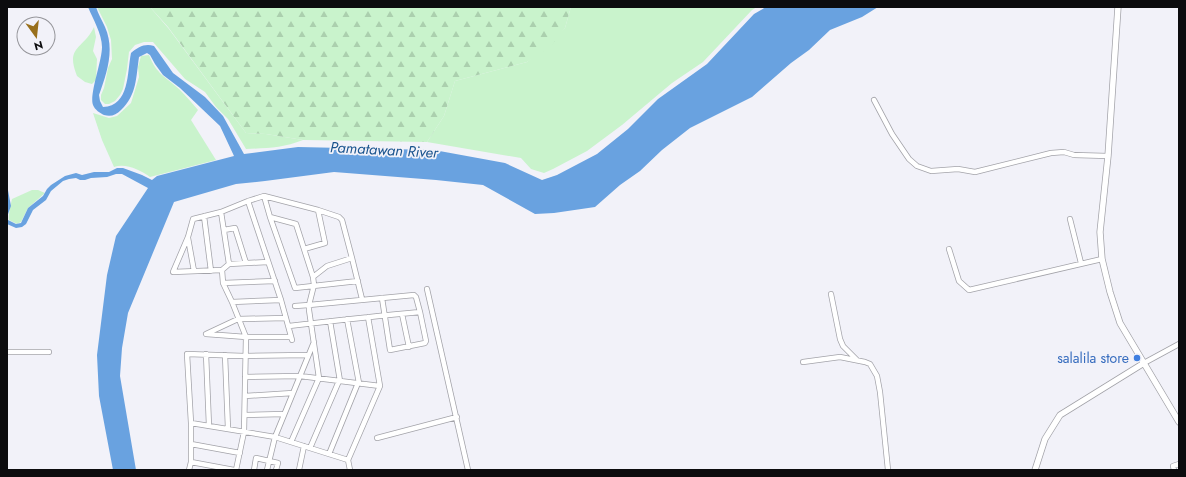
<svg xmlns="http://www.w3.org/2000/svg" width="1186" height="477" font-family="Jost,sans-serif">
<defs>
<pattern id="forest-firs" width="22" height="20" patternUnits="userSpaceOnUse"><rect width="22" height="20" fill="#c9f3cc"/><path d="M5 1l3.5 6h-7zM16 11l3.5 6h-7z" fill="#abcfae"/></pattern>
</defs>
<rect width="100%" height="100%" fill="#f2f2f9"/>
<!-- green -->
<path fill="#c9f3cc" d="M97,7h53l19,22 77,104 20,1 37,6c-20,8 -35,8 -57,9l-18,-30 -12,-12 -11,-15 -20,-13 -32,-37h-9l-9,3 -6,7 -2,17 -4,20 -3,6 -5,6 -6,3h-4l-4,-4v-5l3,-7 4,-20 4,-9 -1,-19 -4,-13z
M571,7h186l-5,3 -49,52 -31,21 -50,42 -35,26 -34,18 -9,4 -13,-4 -10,-11 -94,-16 17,-26 11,-35 72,-19 38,-34z
M94,27l2,10 -3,14 4,8 -1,21 -4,4 -7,-2 -8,-6c-12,-30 6,-26 17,-49z
M149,55c8,20 16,21 30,34 7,7 13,14 19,21l-7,10 25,40 -66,17c-10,-7 -24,-14 -36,-10l-12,-27 -9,-27 16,5 8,-2 14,-13 8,-26 -1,-10 3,-11z
M32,190h6l7,3 -17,15 -7,14 -4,2 -8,-4c-1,-3 2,-17 3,-21z"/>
<!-- forest -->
<path fill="url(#forest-firs)" d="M150,7h421l-6,21 -14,18 -24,16 -72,19 -11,35 -17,26 -124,-2 -37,-6 -20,-1 -78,-106z"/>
<!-- water -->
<path fill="#69a2e0" d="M88,7h8c2,7 6,13 9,20 10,22 2,46 -6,68l1,6 3,6c27,-1 24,-35 28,-54 7,-6 14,-10 23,-7l19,27 32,24 18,19 21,38 54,-7 136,3 71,13 37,17 15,-5 40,-21 31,-25 30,-30 49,-35 47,-50 12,-7h112l-16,10 -32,13 -21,20 -18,13 -39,34 -62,31 -28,22 -22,21 -20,14 -25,22 -41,6 -19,1 -52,-29 -47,-5 -102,-8 -69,9 -29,3 -62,18 -46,111 -6,35 -2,28 16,94h-23l-14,-74 -2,-41 10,-80 9,-39 32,-48 -26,-14h-6l-9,3 -16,1 -6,2h-5l-4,-2 -7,1 -6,2 -12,10 -5,9 -13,10 -7,14 -4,3 -6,1 -9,-4v-39l4,21 -4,11 1,3 8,4 5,-1 7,-15 15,-12 4,-7 4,-4 14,-9 11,-3 6,2 12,-3h15l8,-4h6l19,7 10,5 5,-4 77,-20 -14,-30 -40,-38 -17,-13 -8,-11 -5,-9 -3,-2 -8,4c-3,20 -2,38 -18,53 -5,5 -10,7 -17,5 -4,-2 -9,-5 -11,-10 -4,-10 9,-44 9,-58 0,-13 -9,-28 -14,-40z"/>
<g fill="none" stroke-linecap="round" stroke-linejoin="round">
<defs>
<path id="minor" d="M874,100l18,34 17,25 8,7 14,5 27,-2 17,3 76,-19 13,-1 10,3 34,1
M264,196l-16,5 33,99 11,40
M318,210l21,7 3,3 10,38
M221,212l8,52
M204,216l7,55
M270,217l-6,-21 54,14 7,33 -21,6
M1070,219l11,44
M224,230l11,-2 11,35
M188,238l6,33
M949,249l10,32 10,9 133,-31
M222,270l-49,2 15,-35 5,-18 28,-7 27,-11
M313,277l-17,-53 -26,-7 25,71 63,-7
M223,283l52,-2
M427,289l41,181
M831,294l9,45 3,7 14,14
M362,299l-10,-41 -25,8 -14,11 1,8 -5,20 105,-10 2,2 4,15
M232,302l49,-2
M402,314l7,33
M368,317l12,69
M286,318l-48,1 -32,15 40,3h45
M347,319l12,64
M330,321l10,60
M289,326c43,-5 87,-10 131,-14l6,29 -1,2 -35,7 -8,-52
M7,352h42
M206,354l3,72
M225,355l3,74
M803,362l37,-5 25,5 5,2 7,12 3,16 8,78
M1144,363l35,-19
M245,377l55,-1 80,10 -32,74 2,10
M245,396l48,-3
M245,415l39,-1
M191,423l84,14 73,23
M377,438l80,-21
M291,442l28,-64 -10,-68v-5l-14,1
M191,444l49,9
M310,448l29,-67
M329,454l29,-71
M191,462l43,8
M189,470l2,-8v-39l-4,-69 58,2 63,-1
M236,470l8,-38 2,-95 -14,-35 -9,-19 -1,-13 7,-6 39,-2
M254,470l2,-12 22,5 -2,7
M267,470l8,-33 39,-95
M299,470l5,-24
M1174,470l-1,-4 6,-2"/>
<path id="tertiary" d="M1118,7l-10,149 -8,76 2,27 8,33 10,31 59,99
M1035,470l10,-31 15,-24 84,-52"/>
</defs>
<!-- minor casing -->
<use href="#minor" stroke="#a3a3a9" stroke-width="6"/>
<!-- tertiary casing -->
<use href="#tertiary" stroke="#a3a3a9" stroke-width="7"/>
<!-- minor -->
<use href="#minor" stroke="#fff" stroke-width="4.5"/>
<!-- tertiary -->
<use href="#tertiary" stroke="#fff" stroke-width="5.5"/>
</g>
<!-- markers -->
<circle fill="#3f7fe0" stroke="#f2f2f9" stroke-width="1.5" cx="1137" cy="358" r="4"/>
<g text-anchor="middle" stroke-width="3.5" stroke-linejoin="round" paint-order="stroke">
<!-- shop labels -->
<g font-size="14" fill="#366cbe" stroke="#f2f2f9" text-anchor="end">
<text x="1129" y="363">salalila store</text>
</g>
<!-- water labels -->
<g font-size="15" font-style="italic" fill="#1a548e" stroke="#f2f2f9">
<text transform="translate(384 150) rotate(3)" y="5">Pamatawan River</text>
</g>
</g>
<!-- border -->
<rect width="1186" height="477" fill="none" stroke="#0c0c0e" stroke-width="16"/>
<!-- north arrow -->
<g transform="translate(36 36) rotate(165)"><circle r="19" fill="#f2f2f9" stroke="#96969b"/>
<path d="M0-3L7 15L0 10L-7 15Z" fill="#99701c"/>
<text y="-6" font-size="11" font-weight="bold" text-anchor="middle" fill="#0c0c0e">N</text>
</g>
</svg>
